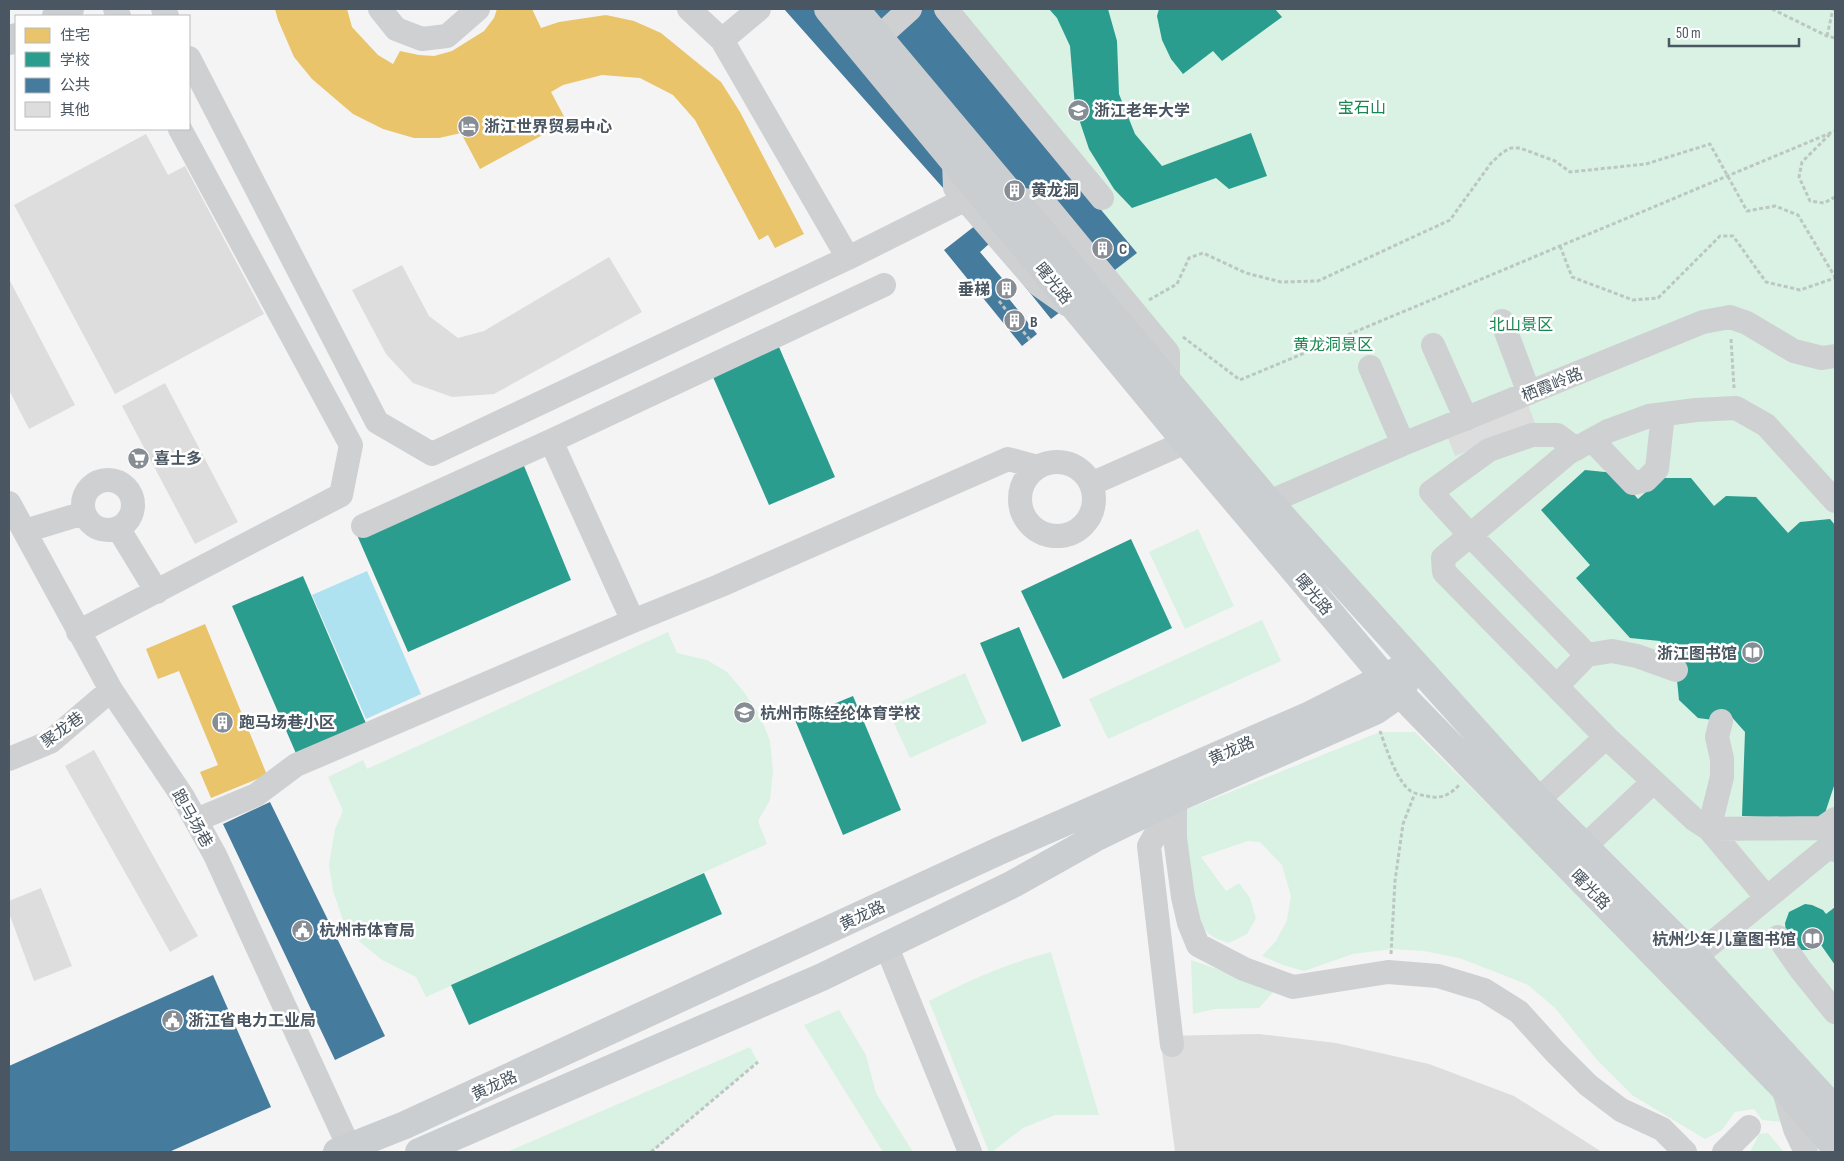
<svg xmlns="http://www.w3.org/2000/svg" width="1844" height="1161" font-family="'Sofia Sans Condensed','Noto Sans SC',sans-serif">
<rect width="100%" height="100%" fill="#f4f4f4"/>
<!-- green -->
<path fill="#d9f2e3" d="M844,9h991v1119l-254,-267z
M1198,529l36,77 -49,23 -36,-77z
M1262,620l19,41 -173,78 -19,-40z
M668,632l9,21 30,7 20,12 17,20 16,24 10,25 3,30 -3,29 -12,21 9,23 -341,153 -10,-20 -34,-17 -22,-18 -17,-22 -10,-29 -4,-26 6,-36 8,-18 -15,-34 35,-17 4,9z
M965,673l22,50 -77,35 -23,-50z
M1380,732h35l358,355 9,35 -20,-2 -8,-11 -19,3 -13,18 -17,9 -73,-44 -35,-35 -42,-52 -27,-23 -27,-11 -42,-16 -35,-7 -32,-2 -39,5 -49,17 -21,-6 -21,-9 14,-15 11,-21 4,-24 -9,-31 -22,-23 -12,-1 -47,16 25,34 13,-8 11,15 6,20 -9,16 -18,9c-9,-3 -17,-5 -24,-13 -12,-15 -21,-95 -25,-118z
M1051,952l48,163h-44l-32,13 -31,24h-3l-60,-151c41,-21 77,-37 122,-49z
M1191,960l85,29 -17,19 -44,1 -22,5z
M839,1010l27,45 10,38 37,59h-30l-79,-127z
M750,1047l8,15 -107,90h-144z
M1768,1133l16,19h-34l9,-18z"/>
<!-- water -->
<path fill="#aee2f0" d="M367,571l54,123 -55,25 -54,-124z"/>
<!-- homes -->
<path fill="#e9c46a" d="M275,9h72l5,18 26,28 15,9 7,-13 19,4 15,1 18,-5 32,-20 10,-13 3,-9h35l9,19 18,-6 47,-7 28,6 27,12 60,49 19,30 64,122 -29,14 -7,-13 -9,5 -64,-120 -22,-25 -33,-17 -38,-3 -39,10 -12,7 16,30 -87,47 -19,-36 -22,5h-25l-31,-9 -30,-15 -41,-35 -18,-22 -16,-37z
M205,624l62,151 -56,23 -11,-26 18,-7 -39,-94 -21,8 -12,-30z"/>
<!-- schools -->
<path fill="#2a9d8f" d="M1049,9h59l9,32 2,53 16,40 27,32 89,-33 16,43 -38,13 -13,-11 -84,30 -18,-19 -25,-40 -14,-42 -5,-61 -13,-28z
M1159,9h116l7,8 -60,44 -9,-10 -30,23 -12,-15 -9,-19 -5,-24z
M779,347l56,130 -66,28 -56,-128z
M522,461l49,119 -163,72 -51,-117z
M1585,470l30,3 23,26 24,-21h29l23,28 12,-10 30,1 32,36 12,-11 30,-3 5,6v258l-12,36 -81,-3 3,-84 -16,-18 -8,7 -23,-3 -19,-18 -3,-30 6,-6 -22,-23 -30,-3 -54,-60 14,-13 -49,-55z
M1131,539l41,89 -109,51 -42,-88z
M303,576l65,152 -70,30 -66,-152z
M1019,627l42,99 -39,16 -42,-99z
M853,696l48,114 -58,25 -48,-115z
M704,873l18,41 -253,111 -18,-40z
M1805,904l7,1 11,5 3,4 9,-7v58l-14,-20 -11,5h-13l-11,-16 -1,-11 4,-11z"/>
<!-- public -->
<path fill="#457b9d" d="M784,9h158l15,28 180,216 -86,66 -61,-76 -10,9 32,38 -6,5 31,39 -15,12 -78,-96 32,-25z
M270,802l115,234 -50,24 -112,-236z
M213,975l58,132 -102,45h-160v-86z"/>
<!-- building -->
<path fill="#ddddde" d="M146,134l22,41 17,-9 79,148 -149,80 -101,-189z
M609,257l33,55 -148,82 -42,3 -39,-14 -27,-29 -34,-64 50,-25 27,51 29,22 26,-7z
M9,279l66,126 -46,24 -20,-39z
M165,383l73,139 -43,22 -73,-138z
M1527,402l8,21 -80,33 -9,-23z
M94,750l104,186 -28,16 -105,-186z
M41,888l31,78 -38,15 -25,-68v-12z
M1259,1034l77,9 93,21 85,32 88,56h-427l-15,-116z"/>
<g fill="none" stroke-linecap="round" stroke-linejoin="round">
<!-- path -->
<path stroke="#bcc7c4" stroke-width="3" stroke-dasharray="4 2.5" stroke-linecap="butt" d="M1772,9l55,27 8,2
M1827,36l6,-27
M1830,134l-28,28 -3,15 11,24 14,2 11,-6
M1560,246l12,31 61,23 25,-2 62,-62h13l33,46 34,8 35,-12
M1149,300l28,-16 12,-26 14,-5 43,20 35,9 37,-1 132,-61 41,-57 12,-11 8,-4h9l35,13 15,11 76,-8 64,-20 37,67 28,-5 23,9 37,62
M999,301l31,39
M1183,337l57,43 595,-249
M1731,339l3,49
M1380,731c6,17 14,42 26,56 5,6 14,8 21,9 14,4 24,-2 33,-12
M1391,954l4,-73 8,-57 12,-31
M651,1152l107,-90"/>
<!-- minor -->
<path stroke="#ced0d2" stroke-width="24" d="M115,9l4,7
M163,9l4,7
M380,9l16,20 26,10 25,-3 31,-27
M689,9l33,31
M946,9l156,189
M879,37l31,-28
M189,58l188,364 55,32 416,-196 -126,-218 37,-31
M954,162l1,26 84,97 27,19
M1014,198l31,6 123,149v29
M848,258l130,-65
M1502,321l27,72
M1433,345l33,74
M1370,367l33,77
M1592,440l41,43 13,-3 11,-11 6,-55
M551,441l82,180
M1020 499a37 37 0 1 1 74 0a37 37 0 1 1-74 0Z
M83 505a25 25 0 1 1 50 0a25 25 0 1 1-50 0Z
M1091,484l95,-42
M1835,501l-69,-76 -30,-17 -40,2 -47,6 -41,15 -40,22 -125,105 1,14 162,165 89,83 14,9 113,-1 13,-9
M1269,502l134,-58 300,-122 27,-5 17,6 47,28 28,7 13,-2
M9,503l102,187 72,107 32,58 134,292
M363,526l188,-85 333,-156
M118,528l39,64
M25,531l59,-18
M78,632l263,-137 10,-50 -171,-316
M1587,655l25,-4 25,5 39,14
M1557,686l30,-31 -117,-120 -39,-43 58,-42 43,-15h25l19,14
M1721,721l-4,16 5,22v18l-13,52 58,69
M9,759l41,-17 61,-52
M1175,799v39l8,59 6,26 9,22 46,24 49,18 95,-15 50,4 46,14 35,22 36,40 33,33 33,25 41,19 23,23
M1538,800l68,-63
M196,820l60,-25 40,-30 337,-144 86,-35 289,-127 30,8
M1584,847l69,-65
M1778,937l23,33 34,42
M886,945l84,207
M1695,957l136,-112 4,5
M1172,1045l-23,-199 25,-44
M1783,1087l12,42 11,23
M1724,1152l25,-25"/>
<!-- major -->
<path stroke="#caced1" stroke-width="28" d="M828,9l358,433 199,236 398,409 52,60
M855,9l414,493 269,298 157,157 140,153
M56,16l14,-7
M9,41l7,-4
M337,1152l68,-27 594,-274 311,-136 91,-46
M419,1152l403,-175 191,-93 82,-46 80,-39 200,-88 26,-18 6,-16"/>
</g>
<!-- icons -->
<defs>
<symbol id="university-disc" viewBox="-11 -11 22 22"><circle r="9.5" fill="#868d94" stroke="#fff"/><path d="M0-5L7-2L0 1L-7-2ZM-4 1L0 2.5L4 1V4Q0 6-4 4Z" fill="#fff"/></symbol>
<symbol id="hotel-disc" viewBox="-11 -11 22 22"><circle r="9.5" fill="#868d94" stroke="#fff"/><path d="M-6-4.5h1.5V1H6V5H4.5V3h-9V5H-6ZM-4 0a1.8 1.8 0 1 1 3.6 0ZM.5 0V-2.5h3Q6-2.5 6 0Z" fill="#fff"/></symbol>
<symbol id="building-disc" viewBox="-11 -11 22 22"><circle r="9.5" fill="#868d94" stroke="#fff"/><path d="M-4-6H4V6H1V3H-1V6H-4ZM-2.5-4.3h1.7v1.8h-1.7ZM.8-4.3h1.7v1.8H.8ZM-2.5-1h1.7V.8h-1.7ZM.8-1h1.7V.8H.8Z" fill="#fff"/></symbol>
<symbol id="supermarket-disc" viewBox="-11 -11 22 22"><circle r="9.5" fill="#868d94" stroke="#fff"/><path d="M-6-5.5h2.5l.6 2H6L4.5 2H-2.5L-4.4-4H-6ZM-1.5 3.2a1.3 1.3 0 1 0 .1 0ZM3 3.2a1.3 1.3 0 1 0 .1 0Z" fill="#fff"/></symbol>
<symbol id="library-disc" viewBox="-11 -11 22 22"><circle r="9.5" fill="#868d94" stroke="#fff"/><path d="M-6-4Q-3-5.5-.7-3.5V5Q-3 3-6 4ZM6-4Q3-5.5 .7-3.5V5Q3 3 6 4Z" fill="#fff"/></symbol>
<symbol id="civic-disc" viewBox="-11 -11 22 22"><circle r="9.5" fill="#868d94" stroke="#fff"/><path d="M-.6-6.5H3V-4.5H.6V-3L4-1V1h2V6H-6V1h2V-1L-.6-3ZM-1.2 2.5V6h2.4V2.5Z" fill="#fff"/></symbol>
</defs>
<g fill-rule="evenodd">
<use href="#university-disc" x="1066" y="98" width="25" height="25"/>
<use href="#hotel-disc" x="456" y="114" width="25" height="25"/>
<use href="#building-disc" x="1002" y="178" width="25" height="25"/>
<use href="#building-disc" x="1090" y="236" width="25" height="25"/>
<use href="#building-disc" x="994" y="276" width="25" height="25"/>
<use href="#building-disc" x="1002" y="308" width="25" height="25"/>
<use href="#supermarket-disc" x="126" y="446" width="25" height="25"/>
<use href="#library-disc" x="1740" y="640" width="25" height="25"/>
<use href="#university-disc" x="732" y="700" width="25" height="25"/>
<use href="#building-disc" x="210" y="710" width="25" height="25"/>
<use href="#civic-disc" x="290" y="918" width="25" height="25"/>
<use href="#library-disc" x="1800" y="926" width="25" height="25"/>
<use href="#civic-disc" x="160" y="1008" width="25" height="25"/>
</g>
<g text-anchor="middle" stroke-width="5" stroke-linejoin="round" paint-order="stroke">
<!-- park labels -->
<g font-size="16" fill="#17864f" stroke="#fff">
<text x="1362" y="113">宝石山</text>
<text x="1521" y="330">北山景区</text>
<text x="1333" y="350">黄龙洞景区</text>
</g>
<!-- poi labels -->
<g font-size="16" font-weight="bold" fill="#4a5661" stroke="#fff" text-anchor="start">
<text x="1094" y="116">浙江老年大学</text>
<text x="484" y="132">浙江世界贸易中心</text>
<text x="1031" y="196">黄龙洞</text>
<text x="1119" y="254">C</text>
<text x="990" y="295" text-anchor="end">垂梯</text>
<text x="1030" y="327">B</text>
<text x="154" y="464">喜士多</text>
<text x="1737" y="659" text-anchor="end">浙江图书馆</text>
<text x="760" y="719">杭州市陈经纶体育学校</text>
<text x="239" y="728">跑马场巷小区</text>
<text x="319" y="936">杭州市体育局</text>
<text x="1796" y="945" text-anchor="end">杭州少年儿童图书馆</text>
<text x="188" y="1026">浙江省电力工业局</text>
</g>
<!-- street labels -->
<g font-size="16" fill="#4a5661" stroke="#fff">
<text transform="translate(1054 283) rotate(51)" y="6">曙光路</text>
<text transform="translate(1552 384) rotate(-22)" y="6">栖霞岭路</text>
<text transform="translate(1314 594) rotate(50)" y="6">曙光路</text>
<text transform="translate(62 729) rotate(-36)" y="6">聚龙巷</text>
<text transform="translate(1231 750) rotate(-24)" y="6">黄龙路</text>
<text transform="translate(193 818) rotate(60)" y="6">跑马场巷</text>
<text transform="translate(1591 889) rotate(46)" y="6">曙光路</text>
<text transform="translate(862 915) rotate(-25)" y="6">黄龙路</text>
<text transform="translate(494 1085) rotate(-25)" y="6">黄龙路</text>
</g>
</g>
<!-- border -->
<rect width="1844" height="1161" fill="none" stroke="#4a5661" stroke-width="20"/>
<!-- legend -->
<rect x="15" y="15" width="175" height="115" fill="#ffffff" stroke="#b7bbc0"/>
<rect x="25" y="28" width="25" height="15" fill="#e9c46a" stroke="#b7bbc0"/>
<text x="60" y="40" font-size="15" fill="#4a5661">住宅</text>
<rect x="25" y="52" width="25" height="15" fill="#2a9d8f" stroke="#b7bbc0"/>
<text x="60" y="65" font-size="15" fill="#4a5661">学校</text>
<rect x="25" y="78" width="25" height="15" fill="#457b9d" stroke="#b7bbc0"/>
<text x="60" y="90" font-size="15" fill="#4a5661">公共</text>
<rect x="25" y="102" width="25" height="15" fill="#ddddde" stroke="#b7bbc0"/>
<text x="60" y="115" font-size="15" fill="#4a5661">其他</text>
<!-- scale -->
<path d="M1669 38v8h130v-8" fill="none" stroke="#4a5661" stroke-width="2.5"/>
<text x="1676" y="38" font-size="15" fill="#4a5661" stroke="#ffffff" stroke-width="4" paint-order="stroke">50 m</text>
</svg>
